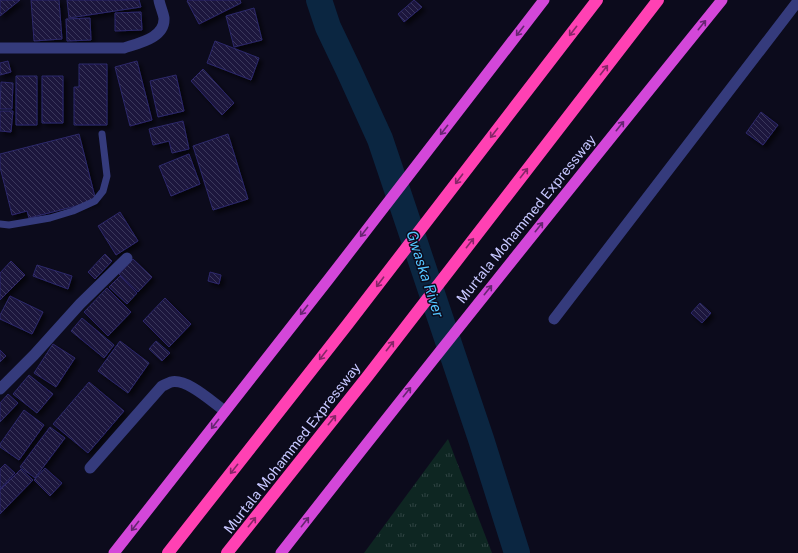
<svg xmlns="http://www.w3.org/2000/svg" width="798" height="553" font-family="'Public Sans',sans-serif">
<defs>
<pattern id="grass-tufts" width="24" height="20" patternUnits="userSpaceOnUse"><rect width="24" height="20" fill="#0e2622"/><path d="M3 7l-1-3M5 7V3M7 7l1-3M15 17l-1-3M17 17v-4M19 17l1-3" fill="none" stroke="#304443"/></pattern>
<pattern id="building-back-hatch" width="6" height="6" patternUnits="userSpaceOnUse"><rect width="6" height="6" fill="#1a173e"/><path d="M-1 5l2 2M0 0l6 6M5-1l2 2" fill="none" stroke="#3a375b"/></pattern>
<filter id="shadow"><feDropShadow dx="3.5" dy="3.5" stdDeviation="2" flood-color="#0009"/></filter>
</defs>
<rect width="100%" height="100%" fill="#0c0b1c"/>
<!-- grass -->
<path fill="url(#grass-tufts)" d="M448,439l44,114h-128z"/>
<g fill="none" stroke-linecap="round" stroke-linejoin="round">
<!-- river -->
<path stroke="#0b2641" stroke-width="26" d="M319,0l9,27 21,44 31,68 101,300 36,114"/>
</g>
<!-- building -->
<path fill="url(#building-back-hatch)" stroke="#2d286a" filter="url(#shadow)" d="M0,0h20l-20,16z
M31,0h28l3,39 -28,2z
M67,0h72l2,7 -72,11z
M188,0h52l1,3 -42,21 -12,-23z
M414,0l8,7 -18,15 -6,-8z
M254,8l8,32 -28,7 -8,-31z
M141,12l1,18 -27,1v-18z
M90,18l1,22 -24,1 -1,-22z
M215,41l44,17 -8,22 -44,-17z
M8,61l3,11 -11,3v-12z
M137,61l15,59 -22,6 -15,-59z
M79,64h28v61h-33v-38h5z
M203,69l31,34 -12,12 -31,-34z
M176,75l8,36 -26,6 -8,-36z
M16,76h21v49h-21z
M42,76h21v47h-21z
M1,82l12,1 -1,26h-12z
M0,111h13l-2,21 -11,-1z
M761,112l17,13 -15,20 -17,-12z
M183,121l6,28 -17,4 -3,-12 -16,4 -4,-16z
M79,134l17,67 -67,17 -2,-7 -15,4 -12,-48v-13z
M228,134l20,65 -35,11 -20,-64z
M189,154l11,30 -29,12 -12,-30z
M120,212l18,29 -22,14 -18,-29z
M105,254l7,7 -17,18 -7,-7z
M133,259l19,18 -14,15 -19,-18z
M11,261l14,14 -25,25v-27z
M37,265l35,11 -4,13 -35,-13z
M210,272l11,3 -2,9 -11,-3z
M120,276l17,17 -10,11 -18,-17z
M107,288l24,24 -23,24 -24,-24z
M10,296l33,16 -11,22 -32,-15v-4z
M165,298l26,26 -22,23 -26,-26z
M700,303l11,10 -9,10 -11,-10z
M82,318l32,27 -10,13 -33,-27z
M120,341l29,22 -21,30 -30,-22z
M156,341l14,12 -8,8 -13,-12z
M53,344l22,14 -19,29 -22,-14z
M0,350l6,6 -6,6z
M29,375l24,19 -16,19 -24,-19z
M89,382l35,29 -36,42 -35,-29z
M8,394l10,9 -18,19v-19z
M24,410l20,15 -25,35 -19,-13v-3z
M50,427l15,11 -30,40 -15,-11z
M5,464l10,9 -15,16v-20z
M45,468l17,15 -12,13 -16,-16z
M21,469l12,11 -33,34v-24z"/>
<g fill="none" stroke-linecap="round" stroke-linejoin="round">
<!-- service -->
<path stroke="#353b7c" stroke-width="7" d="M0,224l9,1 41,-7 23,-7 22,-10 8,-10 4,-15 -5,-42"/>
<!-- minor -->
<path stroke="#353b7c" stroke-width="11" d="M0,48h124c15,-5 41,-10 40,-30 -1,-6 -4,-12 -5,-18
M554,319l244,-318
M0,389l34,-34 46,-51 47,-46
M90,468l72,-82c3,-1 6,-3 9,-4 16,-4 41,20 54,29"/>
<!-- trunk -->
<path stroke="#d347d9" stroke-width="11" d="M114,553l214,-273 216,-280
M281,553c145,-186 293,-370 441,-553"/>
<!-- motorway -->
<path stroke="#ff41b3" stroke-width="12" d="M168,553l179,-228 250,-325
M227,553l140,-176 291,-377"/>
</g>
<!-- one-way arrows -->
<defs><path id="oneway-shaft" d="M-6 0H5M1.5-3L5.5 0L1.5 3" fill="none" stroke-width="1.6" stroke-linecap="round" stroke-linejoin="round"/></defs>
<g stroke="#662671">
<use href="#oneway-shaft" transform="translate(702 25) rotate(-51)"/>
<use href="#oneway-shaft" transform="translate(520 31) rotate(128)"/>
<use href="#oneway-shaft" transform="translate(620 126) rotate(-51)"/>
<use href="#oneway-shaft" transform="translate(444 130) rotate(128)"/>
<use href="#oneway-shaft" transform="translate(539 227) rotate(-51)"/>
<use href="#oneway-shaft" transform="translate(364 232) rotate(128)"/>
<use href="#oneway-shaft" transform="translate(488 290) rotate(-51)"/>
<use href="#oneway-shaft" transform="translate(304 310) rotate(128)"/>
<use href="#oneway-shaft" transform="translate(407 392) rotate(-51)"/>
<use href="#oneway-shaft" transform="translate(215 424) rotate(128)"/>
<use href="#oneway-shaft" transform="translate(305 522) rotate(-52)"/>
<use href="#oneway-shaft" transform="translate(135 526) rotate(128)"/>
</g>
<g stroke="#862668">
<use href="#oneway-shaft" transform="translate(573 31) rotate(128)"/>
<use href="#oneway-shaft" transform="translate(604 70) rotate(-52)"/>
<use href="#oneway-shaft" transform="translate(494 133) rotate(128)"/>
<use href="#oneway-shaft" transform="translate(524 173) rotate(-52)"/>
<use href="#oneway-shaft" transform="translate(459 179) rotate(127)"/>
<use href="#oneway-shaft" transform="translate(470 243) rotate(-52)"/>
<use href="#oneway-shaft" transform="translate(380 282) rotate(127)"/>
<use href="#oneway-shaft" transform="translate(390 346) rotate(-52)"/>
<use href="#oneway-shaft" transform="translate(323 355) rotate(128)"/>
<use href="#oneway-shaft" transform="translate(332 420) rotate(-51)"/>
<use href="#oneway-shaft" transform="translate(234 469) rotate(128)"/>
<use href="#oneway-shaft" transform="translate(252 522) rotate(-52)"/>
</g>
<g text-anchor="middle" stroke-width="3" stroke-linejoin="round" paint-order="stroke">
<!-- street labels -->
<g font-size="14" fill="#c6c7ff" stroke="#0c0b1c">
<text transform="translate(526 219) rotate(-51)" y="5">Murtala Mohammed Expressway</text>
<text transform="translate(292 448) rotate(-52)" y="5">Murtala Mohammed Expressway</text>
</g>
<!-- water labels -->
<g font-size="15" font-style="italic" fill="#54c5ff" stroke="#0c0b1c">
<text transform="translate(425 274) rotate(72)" y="5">Gwaska River</text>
</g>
</g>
</svg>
